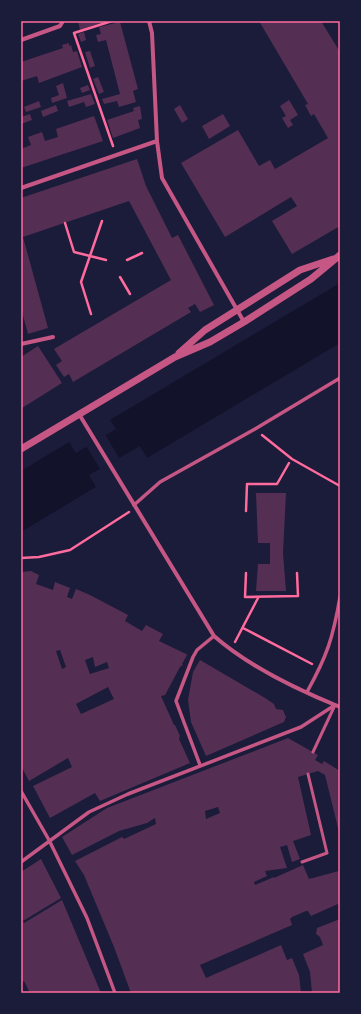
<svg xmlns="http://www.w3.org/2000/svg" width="361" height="1014" font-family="'Noto Sans',sans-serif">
<rect width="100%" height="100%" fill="#1b1b3a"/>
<!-- water -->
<path fill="#12122b" d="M340,283v60l-193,115 -7,-12 -51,29 7,12 -75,45v-61l48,-29 7,11 40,-24 -6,-9z"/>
<!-- pier -->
<path fill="#1b1b3a" d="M105,434l14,24 -19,11 -14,-23z
M96,487l1,2 -76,45v-2z"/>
<!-- building -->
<path fill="#542f53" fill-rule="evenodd" d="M78,21h28l-26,9z
M259,21h62l19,31v174l-48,28 -20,-33 25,-15 -6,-9 -66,40 -44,-74 57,-33 21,36 11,-6 5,9 53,-31 -14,-24 -3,2 -6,-11 3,-1z
M120,22l18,67 -5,2 3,11 -17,5 -2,-6 -13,3 -2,-5 18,-5 -14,-54 -8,2 -2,-7 5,-1 -2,-7z
M84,32l2,8 -5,2 -3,-8z
M69,43v3l2,-1 2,7 4,-1 5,16 -43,16 -2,-7 -16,5v-19l42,-14 -1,-3z
M90,51l5,15 -5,2 -5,-16z
M98,77l6,15 -5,2 -6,-15z
M63,83l4,15 -15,5 -1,-5 8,-3 -3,-9z
M88,85l2,5 -8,3 -2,-5z
M91,94l4,10 -9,3 -2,-5 -15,5 -2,-6z
M289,100l9,15 -8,5 3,5 -5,3 -6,-10 4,-2 -6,-10z
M39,101l2,6 -15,5 -2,-5z
M56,105l2,6 -15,6 -2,-6z
M180,105l8,14 -6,4 -8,-14z
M140,106l2,13 -4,1 2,8 -27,10 -6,-18 27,-9 -1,-3z
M30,114l2,6 -11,4v-7z
M223,114l7,12 -21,13 -7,-13z
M94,116l9,25 -82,27v-19l10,-4 -3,-8 14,-5 3,9 13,-4 -2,-8z
M137,159l9,27 26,52 6,-3 36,70 -14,7 -5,-8 -7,4 3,4 -118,70 -4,-8 -5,3 -8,-12 6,-4 -8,-12 117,-69 -42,-79 -106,36 25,91 -20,6 -7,-26v-110z
M38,346l24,37 -40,25 -1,-51z
M256,493h30l-3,60 3,38h-30l2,-27h12v-21h-12z
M31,571l8,4 -3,9 17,6 2,-8 15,6 -3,9 5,2 4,-10 14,6 38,20 -3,6 17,10 4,-6 17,9 -4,7 27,13 1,1 -5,9 1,1 -3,2 -15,28 -4,1 13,29h1l5,11 -1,3 11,24 -90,38 -5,-8 -45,25 -17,-32 39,-19 -4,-9 -39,23 -8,-15v-194zM60,650l6,17 -4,2 -6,-18zM93,657l2,10 12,-5 2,6 -19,6 -5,-14zM108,687l6,12 -33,15 -5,-10z
M200,660l65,38 9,6 2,5 7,1 3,7 -2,5 -78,34 -15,-34 -3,-22 5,-28z
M288,738l30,17 -3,5 7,4 2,-3 16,10v65l-15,-61 -7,-4 -20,6 13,58 -18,6 7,18 -8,3 -5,-17 -7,2 7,21 -22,3 2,5 -13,6 1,3 19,-8v1l29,-13 6,14 30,-8 1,-6v38l-29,13 -3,-5h-2l-14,6 -2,2 2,6 -92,40 6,13 75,-33 6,15 5,-2 7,17 2,18h-170l-17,-46 -30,-72 -9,-14 47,-24 2,2 32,-15 -1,-6 -8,5 -28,8 -47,24 -10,-18 45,-29zM218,807l2,6 -14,6 -1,-8z
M41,859l20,39 -38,23 1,2 38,-23 39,93h-71l-6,-12 -3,2v-111z
M340,919v74h-28l-2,-21 -7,-18 20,-9 -3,-8 -4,-3 1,-6z"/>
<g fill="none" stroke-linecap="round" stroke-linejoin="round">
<!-- path -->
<path stroke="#ff6b9d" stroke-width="2.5" d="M112,21l-38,12 39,113
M65,223l9,29 32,8
M127,260l15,-7
M120,277l10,17
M91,314l-10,-32 21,-61
M262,435l30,24 48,27
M246,511l1,-27h30l12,-21
M21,558l18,-1 31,-7 59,-38
M246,573l-1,24 53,-1 -1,-23
M243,628l69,36
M235,642l23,-44"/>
<!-- service -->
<path stroke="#c65784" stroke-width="3" d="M313,752l22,-47
M302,862l25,-9 -19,-79"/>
<!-- pedestrian -->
<path stroke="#c65784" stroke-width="3.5" d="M134,505l26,-23 95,-53 85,-51
M307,692c20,-36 26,-54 33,-95
M200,765l-24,-64 17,-44 4,-7 17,-14
M21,791l28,49 38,78 28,75
M21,862l68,-50 39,-18 173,-67 34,-22"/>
<!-- minor -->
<path stroke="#c65784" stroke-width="4" d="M149,21l3,12 5,108 5,37 82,144
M21,40l39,-14 3,-5
M21,188l136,-47
M21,344l32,-7
M79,414l135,222c33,29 84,54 126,71"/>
<!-- tertiary -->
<path stroke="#c65784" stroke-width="7" d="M179,353l26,-23 95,-60 33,-11
M21,449l154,-92 35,-15 34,-20 67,-43 29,-24"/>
</g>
<!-- border -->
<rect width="361" height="1014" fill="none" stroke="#1b1b3a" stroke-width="44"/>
<rect x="22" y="22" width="317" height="970" fill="none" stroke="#ff6b9d" stroke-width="1.5"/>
</svg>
